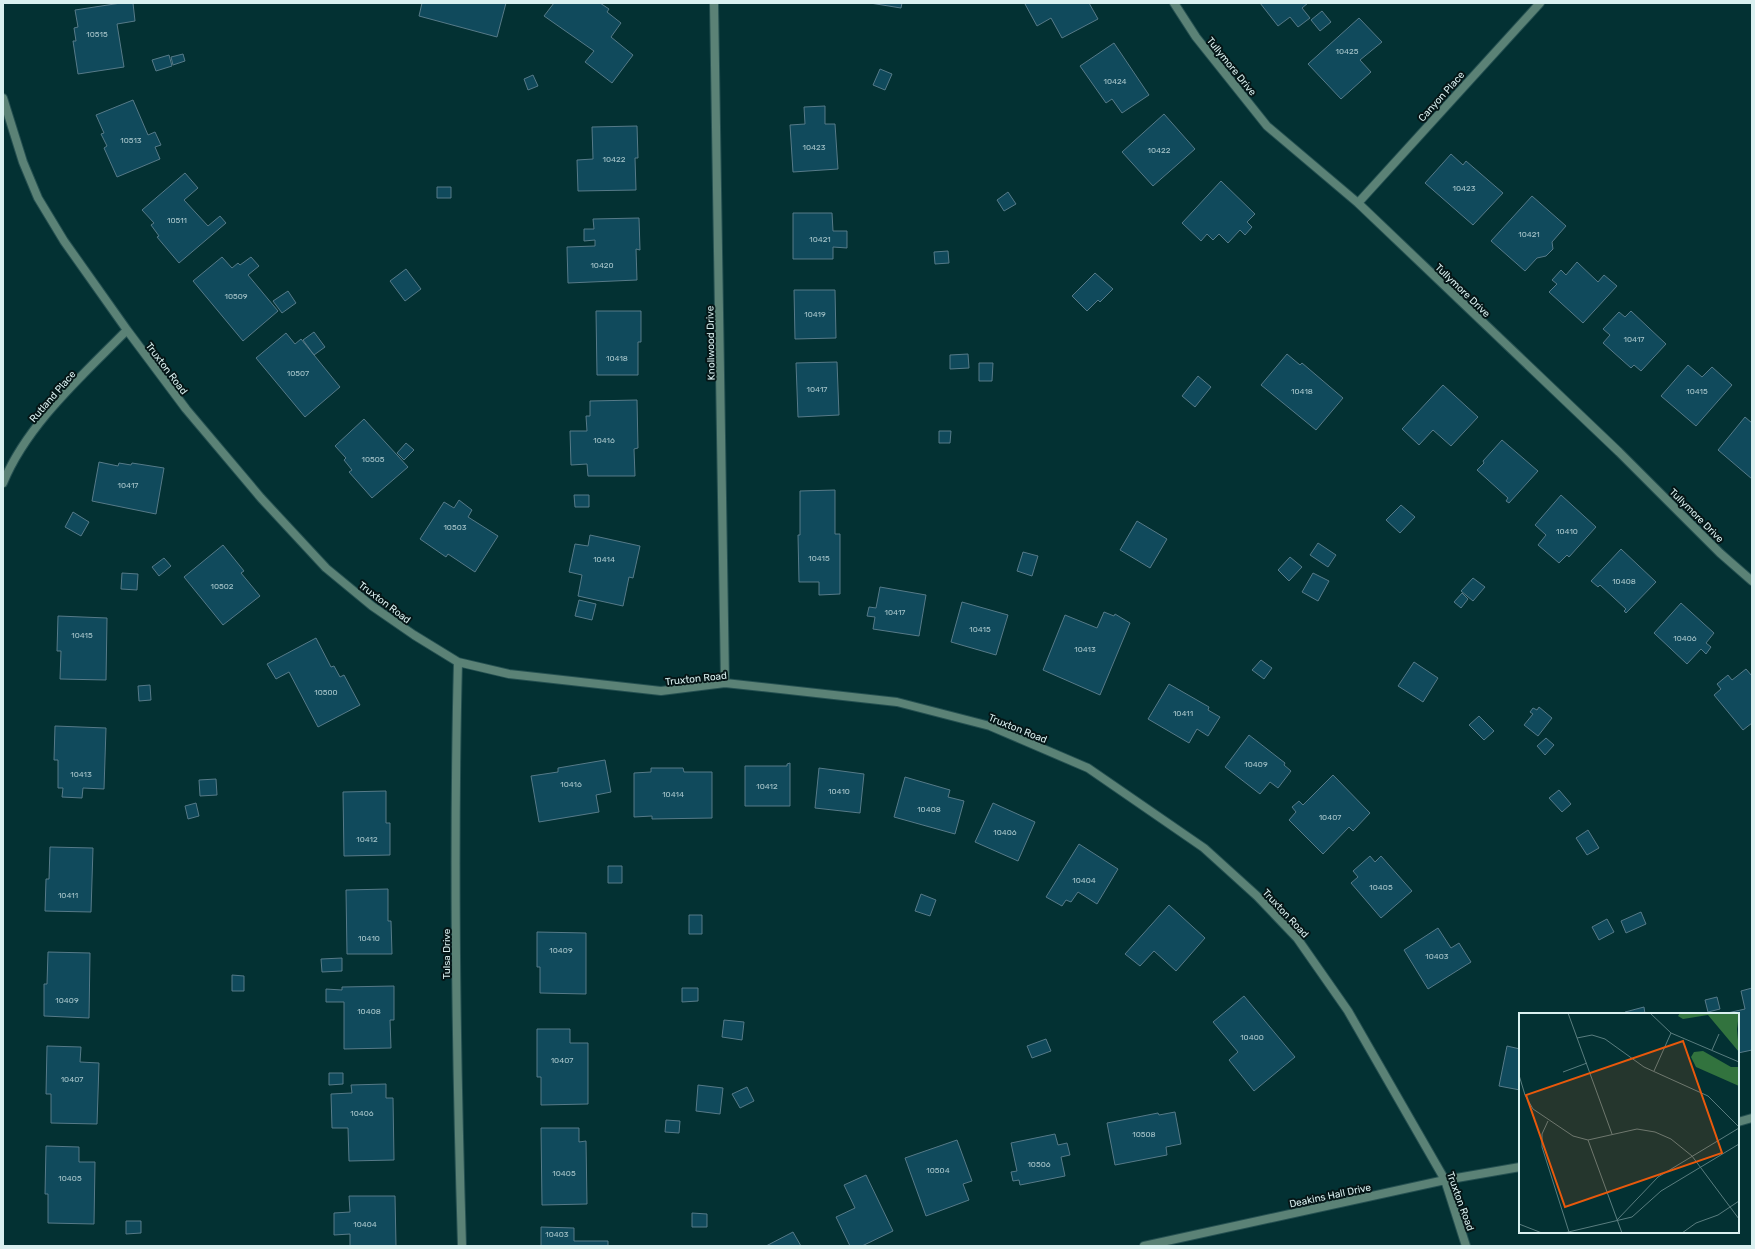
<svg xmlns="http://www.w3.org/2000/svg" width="1755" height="1249" font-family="Rubik,sans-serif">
<rect width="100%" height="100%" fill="#033133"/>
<!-- building -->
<path fill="#104a5c" stroke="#567a88" d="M121,3h12l2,18 -18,3 7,43 -46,7 -5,-33h3l-2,-13 4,-1 -3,-17z
M422,3h84l-9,34 -78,-21z
M554,3h46l9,6 -2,3 14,11 -10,14 22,18 -21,28 -27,-21 9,-11 -50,-35z
M870,3h32l-1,5z
M1028,3h61l9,16 -36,19 -11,-20 -14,8 -12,-22z
M1260,3h48l-6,5 8,10 -12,9 -8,-10 -12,9z
M1322,11l9,11 -11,9 -9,-11z
M1359,18l23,24 -22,18 11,12 -30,27 -33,-35z
M1114,43l35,52 -27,18 -10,-14 -6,4 -26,-37z
M183,54l2,7 -12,4 -2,-8z
M169,55l3,11 -16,5 -4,-11z
M880,69l12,5 -7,16 -12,-5z
M533,75l5,11 -10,4 -4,-11z
M133,100l15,35 7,-3 6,13 -6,2 5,12 -43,18 -13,-29 3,-2 -6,-12 3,-1 -8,-18z
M825,106v18h10l3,45 -45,3 -3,-47 15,-1 -1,-17z
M1164,114l31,35 -42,37 -31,-34z
M637,126l1,32h-3l1,32 -58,1 -1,-31 16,-1 -1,-32z
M1451,154l12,11 3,-4 37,32 -30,32 -48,-42z
M185,173l13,15 -14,12 24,26 12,-10 6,7 -47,40 -22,-26 2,-1 -8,-11 3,-2 -12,-13z
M1221,181l34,33 -8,8 5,5 -7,8 -5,-5 -12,13 -9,-9 -6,6 -6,-6 -6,7 -19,-18z
M437,187h14v11h-14z
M1008,192l8,12 -12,7 -7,-11z
M1532,196l34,30 -14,16 1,7 -7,7 -9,2 -12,13 -34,-30z
M793,213h39l1,18h14v17l-14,-1v12h-40z
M639,218l1,32 -4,-1 1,31 -69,3 -1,-36 28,-1v-6l-11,1v-12h10l-1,-10z
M948,251l1,12 -14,1 -1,-12z
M222,257l10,11 6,-5 2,2 11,-8 8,9 -11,9 30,36 -35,30 -50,-60z
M1577,262l21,20 6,-7 13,11 -34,37 -34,-31 8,-8 -5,-4 9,-10 5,5z
M406,269l15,20 -16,12 -15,-20z
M1095,273l18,16 -13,13 -2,-2 -11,11 -15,-15z
M794,290h41l1,48 -41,1z
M288,291l8,12 -14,10 -9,-12z
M596,311h45v31h-3v33h-41z
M1631,311l35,33 -25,27 -7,-6 -3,3 -28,-25 7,-8 -7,-6 16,-17 6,5z
M314,332l11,15 -11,8 -11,-15z
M286,333l9,11 6,-5 39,48 -35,30 -49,-59z
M968,354l1,14 -19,1v-14z
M1287,354l13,11 2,-2 41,35 -27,32 -55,-45z
M837,362l2,53 -41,2 -2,-54z
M979,363h14l-1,18h-13z
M1688,365l14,12 10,-10 20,18 -36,41 -35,-30z
M1198,376l13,11 -16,20 -13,-11z
M1443,385l35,32 -27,29 -18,-16 -14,15 -17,-16z
M637,400l1,48 -4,1 1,27h-47l-1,-12 -16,1 -1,-34h17l-1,-15h4v-15z
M1745,417l7,6v56l-34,-29z
M364,419l44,48 -36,31 -23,-26 3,-2 -8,-10 2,-2 -11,-12z
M939,431h12l-1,12h-11z
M1502,440l36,31 -29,32 -3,-2 2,-3 -31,-28 7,-7 -1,-2z
M406,443l8,7 -10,10 -7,-7z
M99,462l19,4 1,-3 12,2 1,-2 32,5 -8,46 -64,-13z
M835,490v44h5v60l-21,1v-13h-20l-1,-47h2v-44z
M574,495h15v12h-14z
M1561,495l35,32 -27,30 -2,-2 -8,8 -21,-18 8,-10 -11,-10z
M459,500l13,10 -4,7 30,19 -23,36 -27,-18 -2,3 -26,-18 24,-37 10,6z
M1401,505l14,12 -15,16 -14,-13z
M73,512l16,10 -8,14 -16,-9z
M1137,521l30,18 -17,29 -30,-18z
M590,535l50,11 -7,32 -4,-1 -6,29 -45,-10 4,-21 -13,-3 6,-28 13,2z
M1318,543l18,12 -8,12 -18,-12z
M223,545l21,26 -3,2 19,23 -37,29 -39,-48z
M1621,549l35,33 -30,31 -2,-2 2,-2 -26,-24 -2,2 -7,-6z
M1023,552l15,4 -6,20 -15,-5z
M1290,557l12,10 -13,14 -11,-11z
M164,558l7,8 -12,10 -7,-9z
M122,573l16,1 -1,16 -16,-1z
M1313,573l16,8 -11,20 -16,-9z
M1473,578l12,9 -12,14 -12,-10z
M880,587l46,8 -7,41 -46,-7 2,-12 -8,-1 2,-9 7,1z
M1462,593l6,6 -7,9 -7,-6z
M579,600l17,4 -4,16 -17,-4z
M962,602l46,13 -12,40 -45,-13z
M1681,603l33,30 -8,10 5,4 -5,7 -5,-5 -14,15 -33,-31z
M1104,612l10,4 1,-2 15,9 -30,72 -57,-25 22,-55 32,13z
M58,616l49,2 -1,62 -46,-1 1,-28h-4z
M316,638l15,29 3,-1 6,11 4,-2 16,30 -42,22 -29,-55 -13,7 -9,-15z
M1261,660l11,8 -8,11 -12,-9z
M1414,662l24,16 -15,24 -25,-16z
M1746,669l6,7v47l-9,7 -29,-35 7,-6 -4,-5 11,-9 4,5z
M1169,684l40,23 -1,3 12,7 -12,19 -11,-7 -8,14 -41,-24z
M150,685l1,15 -12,1 -1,-15z
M1539,707l13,11 -14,18 -14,-11 9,-11 -3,-2 3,-4 4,2z
M1479,716l15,15 -10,9 -15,-15z
M55,726l51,2 -2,61 -21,-1 -1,10 -20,-1 1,-9h-5v-28h-4z
M1249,735l36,28 -1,2 7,6 -13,17 -8,-6 -10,12 -35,-27z
M1546,738l8,7 -9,10 -8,-9z
M605,760l6,32 -15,3 3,17 -60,10 -8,-46 27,-4v-4z
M790,763v43h-45v-40h42v-2z
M651,768h32l1,4h28v46l-60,1v-3l-18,1v-44l17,-1z
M819,768l45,6 -4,39 -45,-5z
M1333,775l37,38 -17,18 -4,-4 -26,27 -34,-34 7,-8 -4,-5 7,-6 4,4z
M905,777l45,13 -2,7 16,4 -9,33 -61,-17z
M216,779l1,16 -17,1 -1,-16z
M1559,790l12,14 -9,8 -13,-14z
M386,791v32h4v32l-46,1 -1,-64z
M196,803l3,13 -11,3 -3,-13z
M993,803l42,19 -17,39 -43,-19z
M1588,830l11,18 -12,7 -11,-17z
M1079,844l39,25 -21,35 -19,-12 -7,10 -5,-2 -4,6 -16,-9z
M50,847l43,1 -2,64 -46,-1 1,-32h3z
M1370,856l5,6 6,-6 31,35 -31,27 -30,-35 7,-6 -5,-6z
M608,866h14v17h-14z
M388,889v32h3l1,33h-45l-1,-64z
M921,894l15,6 -6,16 -15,-5z
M1169,905l36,33 -29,33 -22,-20 -14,15 -15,-12z
M1641,912l5,12 -20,9 -5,-12z
M689,915h13v19h-13z
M1607,919l7,13 -15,8 -7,-13z
M1438,928l13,20 8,-5 12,19 -43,27 -24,-39z
M537,932l49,1v61l-46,-1v-26h-3z
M48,952l42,1 -1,65 -45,-2v-32h3z
M342,958v13l-20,1 -1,-13z
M232,975l12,1v15h-12z
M394,986v34h-4l1,28 -47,1v-47h-18v-13l16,1v-3z
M682,988h16v13l-16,1z
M1752,988v62l-14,3v-39h-15l22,-5 -4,-18z
M1244,996l51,61 -41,34 -25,-31 9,-8 -25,-30z
M1717,997l3,12 -12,3 -3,-12z
M1644,1007l1,7h-20v-2z
M724,1020l20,2 -2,18 -20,-3z
M537,1029h33v14h18v61l-47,1v-28h-4z
M1046,1039l5,12 -19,7 -5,-12z
M47,1046l34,1 -1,15 19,1 -2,61 -46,-1v-29h-5z
M1507,1046l13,3v41l-21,-4z
M329,1073h14v11l-14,1z
M386,1084v14h7l1,62 -45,1 -1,-33h-16l-1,-34 21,-1 -1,-8z
M698,1085l25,3 -3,26 -24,-3z
M747,1087l7,14 -14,7 -8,-14z
M1175,1112l6,32 -15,3 1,8 -52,10 -8,-42 51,-10 1,2z
M666,1120l14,1 -1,12 -14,-1z
M541,1128h38v14l7,-1 1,63 -45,1z
M1055,1134l3,11 9,-2 3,12 -9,2 4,19 -45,9 -1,-5 -6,1 -2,-9 6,-1 -6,-28z
M957,1140l15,41 -9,3 6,16 -43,16 -21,-58z
M46,1146l33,1v15h16l-1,62 -46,-1v-29h-3z
M866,1175l27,56 -31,15h-12l-14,-29 19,-9 -11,-23z
M349,1196h46l1,50h-46v-12l-16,1v-22l16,-1z
M692,1213l15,1v13h-15z
M126,1221h15v12l-15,1z
M541,1227l33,1v13h34v5h-67z
M793,1232l8,14h-35z"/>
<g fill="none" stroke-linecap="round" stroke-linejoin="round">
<defs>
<path id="minor" d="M714,3l11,680
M1174,3l22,34 71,89 91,77 261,249 101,101 32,28
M3,98l20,64 15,36 26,43 63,89 59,79 75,89 65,70 46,38 42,29 44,27 51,12 152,17 64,-8 172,19 93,24 98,42 116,80 53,48 40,42 51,73 97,169 21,66
M1358,203l182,-200
M3,483c24,-59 80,-108 124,-153
M458,662c-5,195 -2,390 4,584
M1738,1122l14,-4
M1144,1246l301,-66 75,-13"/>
</defs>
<!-- minor casing -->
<use href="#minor" stroke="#255051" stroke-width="10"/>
<!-- minor -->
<use href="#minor" stroke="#5b8276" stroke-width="8"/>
</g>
<g text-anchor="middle" stroke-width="4" stroke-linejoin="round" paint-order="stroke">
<!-- number labels -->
<g font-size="8" fill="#a8c6cb">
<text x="97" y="37">10515</text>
<text x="1347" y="54">10425</text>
<text x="1115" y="84">10424</text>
<text x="131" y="143">10513</text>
<text x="814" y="150">10423</text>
<text x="1159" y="153">10422</text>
<text x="614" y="162">10422</text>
<text x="1464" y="191">10423</text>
<text x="177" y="223">10511</text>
<text x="1529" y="237">10421</text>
<text x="820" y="242">10421</text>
<text x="602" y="268">10420</text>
<text x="236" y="299">10509</text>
<text x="815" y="317">10419</text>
<text x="1634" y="342">10417</text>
<text x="617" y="361">10418</text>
<text x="298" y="376">10507</text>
<text x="817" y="392">10417</text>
<text x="1302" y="394">10418</text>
<text x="1697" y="394">10415</text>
<text x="604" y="443">10416</text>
<text x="373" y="462">10505</text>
<text x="128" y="488">10417</text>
<text x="455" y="530">10503</text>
<text x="1567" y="534">10410</text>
<text x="819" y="561">10415</text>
<text x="604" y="562">10414</text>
<text x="1624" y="584">10408</text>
<text x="222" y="589">10502</text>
<text x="895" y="615">10417</text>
<text x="980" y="632">10415</text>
<text x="82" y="638">10415</text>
<text x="1685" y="641">10406</text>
<text x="1085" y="652">10413</text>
<text x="326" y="695">10500</text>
<text x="1183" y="716">10411</text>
<text x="1256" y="767">10409</text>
<text x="81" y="777">10413</text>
<text x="571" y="787">10416</text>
<text x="767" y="789">10412</text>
<text x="839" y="794">10410</text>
<text x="673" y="797">10414</text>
<text x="929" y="812">10408</text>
<text x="1330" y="820">10407</text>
<text x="1005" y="835">10406</text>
<text x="367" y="842">10412</text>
<text x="1084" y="883">10404</text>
<text x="1381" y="890">10405</text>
<text x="68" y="898">10411</text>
<text x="369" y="941">10410</text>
<text x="561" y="953">10409</text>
<text x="1437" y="959">10403</text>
<text x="67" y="1003">10409</text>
<text x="369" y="1014">10408</text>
<text x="1252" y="1040">10400</text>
<text x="562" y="1063">10407</text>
<text x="72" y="1082">10407</text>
<text x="362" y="1116">10406</text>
<text x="1144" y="1137">10508</text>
<text x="1039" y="1167">10506</text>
<text x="938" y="1173">10504</text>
<text x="564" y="1176">10405</text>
<text x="70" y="1181">10405</text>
<text x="365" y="1227">10404</text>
<text x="557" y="1237">10403</text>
</g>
<!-- street labels -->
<g font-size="10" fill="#daf0f0" stroke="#051617">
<text transform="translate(1232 66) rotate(51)" y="4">Tullymore Drive</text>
<text transform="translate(1441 96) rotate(-48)" y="4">Canyon Place</text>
<text transform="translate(1463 290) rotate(44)" y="4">Tullymore Drive</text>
<text transform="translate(710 343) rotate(-91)" y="4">Knollwood Drive</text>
<text transform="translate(167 368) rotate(53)" y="4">Truxton Road</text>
<text transform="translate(52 396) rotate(-49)" y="4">Rutland Place</text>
<text transform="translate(1697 515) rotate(45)" y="4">Tullymore Drive</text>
<text transform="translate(385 602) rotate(37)" y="4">Truxton Road</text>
<text transform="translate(696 678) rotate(-6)" y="4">Truxton Road</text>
<text transform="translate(1018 728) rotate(22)" y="4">Truxton Road</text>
<text transform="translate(1286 913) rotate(47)" y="4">Truxton Road</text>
<text transform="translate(446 954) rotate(-90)" y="4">Tulsa Drive</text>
<text transform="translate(1330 1195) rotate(-12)" y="4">Deakins Hall Drive</text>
<text transform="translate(1461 1201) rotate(70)" y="4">Truxton Road</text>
</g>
</g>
<!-- overview -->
<g transform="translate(1519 1013)">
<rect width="220" height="220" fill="#033133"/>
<path d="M161,0h59l-2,16 2,23 -31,-37 -25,4 -5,-3zM184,38l28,16h8v19l-43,-19 -5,-10 3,-5z" fill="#32733e"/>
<path fill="none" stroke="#597d7f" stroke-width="1" d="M49,0l44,121M131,0l21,20 68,29M58,25l15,-3 13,4 39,28 64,29 31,31M193,37l7,-16M135,58l17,-38M44,59l24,-9M0,62l6,20 8,14 40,27 15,4 49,-11 18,3 16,7 21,17 47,63M29,108l-6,13v13l27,85M69,127l34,93M98,207l41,-43 81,-49M0,211l23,9M45,220l68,-16 29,-26 78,-47M163,220l14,-10 22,-8 21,-14"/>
<path fill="#e8590c" fill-opacity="0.15" stroke="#e8590c" stroke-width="2" d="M164,28l39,112 -157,54 -39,-112z"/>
<rect width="220" height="220" fill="none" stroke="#daf0f0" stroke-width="2"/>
</g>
<!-- border -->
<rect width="1755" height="1249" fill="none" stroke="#daf0f0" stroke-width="8"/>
</svg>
